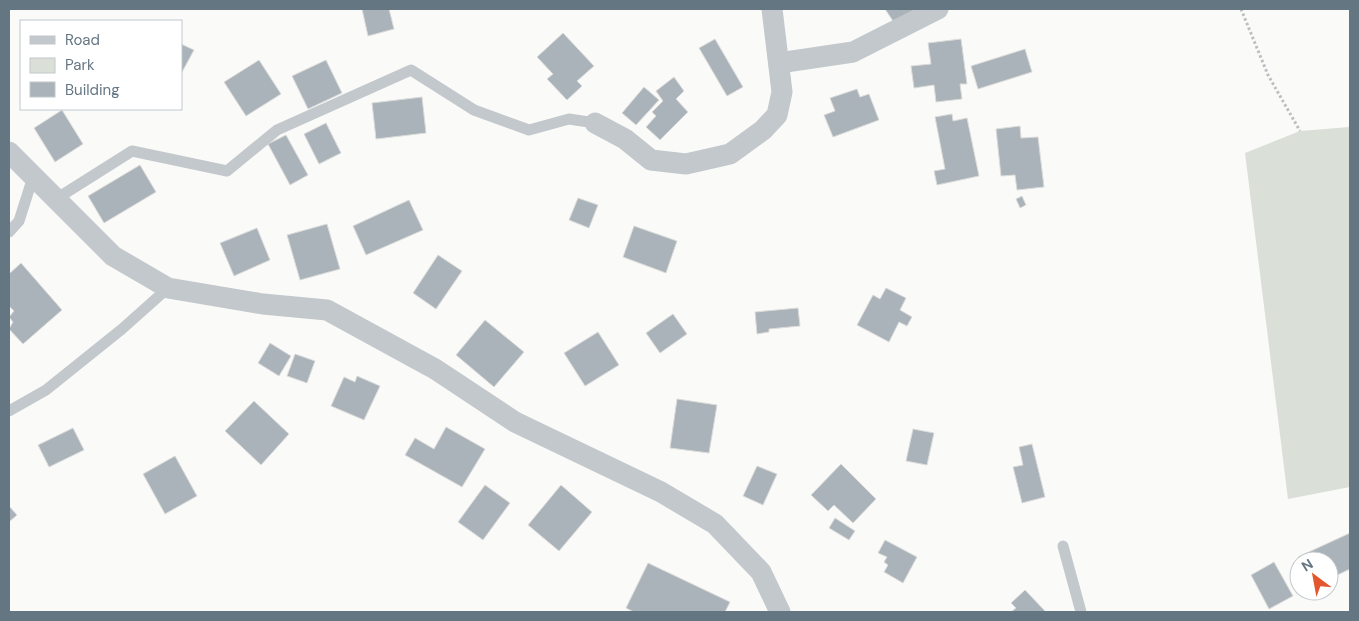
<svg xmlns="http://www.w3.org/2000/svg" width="1359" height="621" font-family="'DM Sans',sans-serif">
<rect width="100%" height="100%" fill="#fafaf8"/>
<!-- green -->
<path fill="#dadfd7" d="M1350,127v360l-62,12 -43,-346 55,-22z"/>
<!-- building -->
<path fill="#aab3b9" stroke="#dcdcda" d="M362,9h27l5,20 -26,7z
M885,9h32l-22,15z
M563,33l31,33 -17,15 5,5 -15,14 -20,-21 6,-5 -16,-17z
M715,39l28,48 -16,9 -28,-48z
M961,39l6,45h-7l2,15 -26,3 -2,-17 -20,3 -3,-22 20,-2 -3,-21z
M181,44l13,6 -13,24z
M1025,49l7,23 -54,17 -7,-23z
M259,60l22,34 -35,22 -22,-34z
M326,60l16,33 -34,16 -16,-33z
M674,77l10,14 -8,8 12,13 -28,28 -14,-13 10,-11 -4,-4 11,-11 -7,-10z
M644,87l15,13 -23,25 -14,-12z
M857,89l3,8 9,-3 10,26 -46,17 -9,-22 11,-4 -5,-13z
M422,97l4,36 -50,6 -4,-36z
M62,110l21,34 -28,18 -21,-34z
M952,114l1,7 14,-3 12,58 -42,9 -3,-14 11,-2 -10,-52z
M326,123l15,30 -22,11 -15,-30z
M1020,126l1,12 17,-1 6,50 -27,3 -2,-15 -14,1 -5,-47z
M286,135l22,40 -18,10 -22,-41z
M140,165l16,27 -52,31 -16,-27z
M1022,196l4,9 -6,3 -4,-9z
M578,198l20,7 -9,23 -20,-8z
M409,200l14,30 -57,25 -13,-29z
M327,224l13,45 -40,11 -13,-45z
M634,226l43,15 -11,32 -43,-16z
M257,228l13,32 -36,16 -14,-33z
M438,255l24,16 -26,38 -23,-16z
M21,263l41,47 -39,34 -14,-15 4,-7 -4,-5 5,-6 -5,-5v-32z
M886,288l20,10 -6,12 12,7 -5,9 -8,-4 -10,20 -32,-17 16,-30 7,4z
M798,308l2,18 -31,3v3l-12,2 -2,-22z
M673,314l14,20 -27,19 -14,-20z
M485,320l39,32 -30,35 -38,-32z
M598,332l21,33 -34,21 -21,-33z
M270,343l21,13 -12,20 -21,-13z
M295,354l20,7 -8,22 -20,-7z
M357,376l23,10 -16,34 -33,-14 13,-29 11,5z
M677,399l40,6 -8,48 -39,-5z
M254,401l35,33 -28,31 -36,-34z
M446,427l39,22 -23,38 -57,-32 10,-17 19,11z
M73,428l11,22 -35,17 -11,-22z
M913,429l21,4 -7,32 -21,-4z
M1032,444l13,53 -23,6 -9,-36 10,-2 -4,-18z
M175,456l22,40 -32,18 -22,-40z
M841,464l35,35 -23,24 -19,-18 -6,6 -17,-16z
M757,466l20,8 -14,31 -20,-9z
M485,485l25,18 -27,37 -25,-18z
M561,485l31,27 -33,39 -31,-26z
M9,506l8,9 -8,7z
M835,518l20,13 -6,9 -20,-12z
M1350,533v36l-21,10v-18h-29l-2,-4z
M885,540l32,17 -14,26 -19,-11 4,-7 -4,-3 3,-5 -9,-4z
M1274,562l19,34 -24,13 -18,-34z
M648,563l82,39 -5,10h-91l-8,-4z
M1025,590l21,22h-35l5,-4 -5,-5z"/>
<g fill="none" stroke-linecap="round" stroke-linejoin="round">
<!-- path -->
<path stroke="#bbbfc2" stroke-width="3" stroke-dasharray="2.5 2.5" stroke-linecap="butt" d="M1241,9l27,66 32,56"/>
<!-- service -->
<path stroke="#c3c8cc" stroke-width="11" d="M56,199l76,-48 95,20 50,-41 134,-60 63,40 55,20 40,-11 26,4
M9,232l10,-11 14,-44
M9,411l37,-21 76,-61 46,-41
M1063,546l18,66"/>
<!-- minor -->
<path stroke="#c3c8cc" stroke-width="21" d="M779,63l74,-11 85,-43
M595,123l30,16 26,21 35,4 44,-10 33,-24 14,-15 5,-23 -10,-83
M9,152l104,104 55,32 95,16 64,6 108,59 80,53 146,70 54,32 46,48 19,40"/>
</g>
<!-- border -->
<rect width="1359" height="621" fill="none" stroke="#657683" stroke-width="20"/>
<!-- legend -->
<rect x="20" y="20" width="162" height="90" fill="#ffffff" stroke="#c1c8cd"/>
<rect x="30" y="36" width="25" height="8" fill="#c3c8cc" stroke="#c1c8cd"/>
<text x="65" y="45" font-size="15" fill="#657683">Road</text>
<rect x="30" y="58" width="25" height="15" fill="#dadfd7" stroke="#c1c8cd"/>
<text x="65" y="70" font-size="15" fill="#657683">Park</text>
<rect x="30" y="82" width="25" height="15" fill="#aab3b9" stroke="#c1c8cd"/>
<text x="65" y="95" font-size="15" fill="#657683">Building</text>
<!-- north arrow -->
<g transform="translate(1314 576) rotate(328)"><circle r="24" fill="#ffffff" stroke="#c1c8cd"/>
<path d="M0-4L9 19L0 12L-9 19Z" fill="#e4572e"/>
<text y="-8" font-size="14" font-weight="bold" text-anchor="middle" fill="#657683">N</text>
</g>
</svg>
